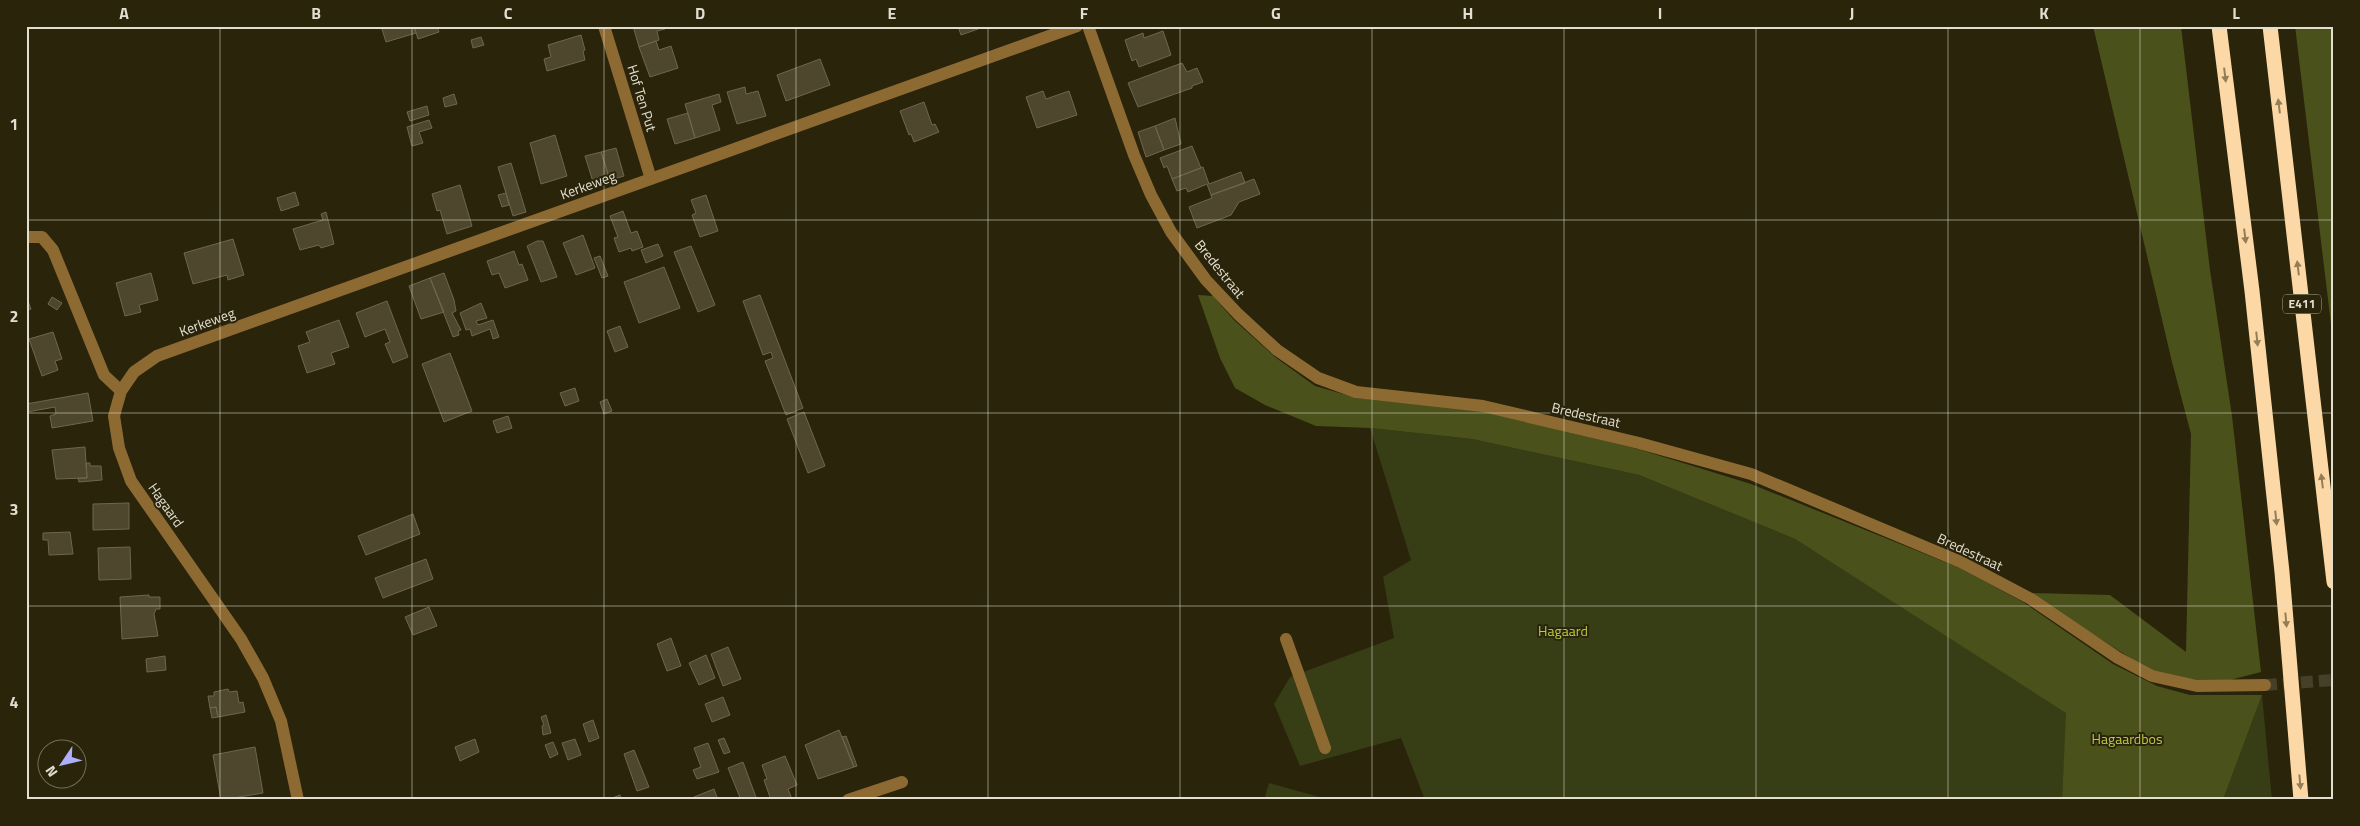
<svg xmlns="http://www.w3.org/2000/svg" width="2360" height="826" font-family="'Titillium Web',sans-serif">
<rect width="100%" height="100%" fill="#2a240b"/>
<!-- green -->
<path fill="#373d14" d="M1370,428l102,11 167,36 156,64 272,174 -5,87h-637l-24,-62 -101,28 -26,-62 16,-27 104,-39 -11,-61 28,-17z
M2262,695l10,105h-49z
M1269,783l61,17h-66z"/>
<!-- forest -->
<path fill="#4a511a" d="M2093,26h88l29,244 22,146 29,256 -39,10 -48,-4 -25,-8 -120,-77 81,2 76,57 5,-218 -19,-72z
M2295,26h39v323z
M1198,295l15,1 21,24 41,37 40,29 42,12 124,13 157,38 113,35 209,84 63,34 90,62 44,22 33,9h72l-39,105h-161l4,-87 -271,-174 -156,-64 -167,-36 -102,-11 -54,-2 -51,-21 -30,-17 -15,-30z"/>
<!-- building -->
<path fill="#4e472e" stroke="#6e674d" d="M381,26h33l2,7 -30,9z
M414,26h23l2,6 -21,7z
M633,26h31l1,3 -8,2 2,9 -20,7z
M958,26h19l1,3 -17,6z
M1163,31l8,24 -32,12 -3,-8 -4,2 -7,-21 18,-7 1,5z
M581,35l4,15 -2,1 2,9 -38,11 -3,-12 7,-2 -3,-12z
M481,37l3,8 -11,3 -2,-8z
M656,41l3,9 12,-4 7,22 -28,9 -11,-30z
M820,59l10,26 -44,16 -9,-26z
M1182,63l5,9 10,-4 6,14 -11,4v2l-54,19 -10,-24z
M745,87l1,7 12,-3 8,25 -29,8 -10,-32z
M1043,91l3,8 23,-8 8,24 -40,13 -11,-31z
M454,94l3,10 -12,3 -2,-9z
M719,94l2,8 -9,3 8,25 -25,8 -10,-34z
M924,102l8,23 3,-1 4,8 -25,10 -3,-8 -2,1 -9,-24z
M427,106l2,9 -19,6 -3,-9z
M688,113l7,25 -20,6 -8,-25z
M1175,118l6,26 -17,6 -9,-24z
M429,120l3,8 -13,4 4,11 -11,3 -5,-19z
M1155,126l9,24 -18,7 -8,-25z
M555,135l12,41 -26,8 -11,-41z
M1192,146l9,22 -29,11 -5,-13 -3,2 -4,-10z
M616,148l8,28 -14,4 -9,-28z
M601,152l9,28 -16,5 -9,-29z
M511,163l15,49 -13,4 -15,-49z
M1203,167l6,17 32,-12 4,11 -34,12 -4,-11 -19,8 -2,-4 -9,3 -5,-12z
M1254,179l6,15 -21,8 -8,13 -34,13 -8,-21 23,-9 -1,-3z
M460,185l12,41 -25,8 -7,-24 -3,1 -5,-17z
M295,192l4,13 -18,6 -4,-13z
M506,193l3,12 -7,2 -4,-12z
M706,195l12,36 -18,6 -8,-22 4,-2 -5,-13z
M623,211l8,22 6,-2 6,16 -11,4 -1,-3 -12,4 -5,-14 4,-1 -8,-21z
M326,212l8,32 -13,4 -2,-3 -19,5 -7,-21 30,-9 -2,-6z
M583,235l12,33 -19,7 -13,-32z
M233,239l11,36 -16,5 -1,-5 -34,9 -9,-31z
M537,241h6l14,36 -16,5 -14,-36z
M658,244l5,12 -17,7 -5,-13z
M691,246l24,59 -17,7 -24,-60z
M514,251l5,14 3,-1 6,16 -23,8 -6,-15 -7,2 -5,-14z
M600,256l8,20 -6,2 -8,-20z
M664,267l16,41 -41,15 -15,-41z
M151,273l7,27 -19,5 2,7 -16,4 -9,-33z
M444,273l10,27 2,11 -4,2 9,17 -3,1 1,4 -6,2 -23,-59z
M430,278l14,34 -23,7 -12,-33z
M760,295l43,113 -17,7 -21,-54 8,-3 -2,-6 -8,3 -20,-54z
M26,296l5,13 -5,2z
M52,297l10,6 -5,7 -9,-6z
M387,301l21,56 -15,6 -8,-19 5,-2 -5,-13 -20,8 -9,-24z
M481,303l6,15 -11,3 2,4 15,-5 6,17 -6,2 -3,-10 -18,7 -2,-7 -4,1 -6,-17z
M339,320l10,27 -18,6 4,11 -28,9 -9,-27 12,-4 -4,-10z
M620,326l8,21 -13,5 -8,-21z
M53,332l9,27 -7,2 3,9 -16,6 -13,-37z
M450,353l22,58 -28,11 -22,-58z
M575,388l4,13 -14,5 -5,-13z
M88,393l5,28 -41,7 -2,-12 6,-2 -1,-7 -28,5 -1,-8z
M607,399l5,12 -8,3 -4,-12z
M804,412l21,54 -17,7 -21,-54z
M508,416l4,12 -15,5 -4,-12z
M85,447l2,31 -31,1 -4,-29z
M86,463h4v3h11l1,14 -23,2 -1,-4h9z
M129,503v26l-36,1v-26z
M413,514l7,20 -54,21 -8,-19z
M70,532l3,22 -24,1 -1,-15h-5v-7z
M130,547l1,32 -32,1 -1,-32z
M426,559l7,20 -50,19 -8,-20z
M149,595v2h11v12h-4l-2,5 4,22 -36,3 -2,-42z
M429,607l8,19 -24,9 -8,-18z
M671,638l10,28 -14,5 -10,-27z
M728,647l13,32 -18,7 -12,-32z
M706,655l9,23 -16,7 -10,-22z
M165,656l1,14 -19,2 -1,-13z
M228,689l1,3 8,-1 2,12 4,-1 2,10 -27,5 -2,-10 -6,1 -2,-12h6v-4z
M723,697l7,18 -18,7 -7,-18z
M216,707l2,10 -6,1 -2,-10z
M546,715l5,18 -8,2 -1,-9 2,-1 -3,-8z
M593,720l6,18 -10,4 -6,-18z
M839,730l15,37 -36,12 -13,-34z
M846,736l11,30 -3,1 -12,-30z
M724,738l6,14 -6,2 -6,-14z
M475,739l4,13 -19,9 -5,-14z
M575,739l6,16 -13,5 -6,-17z
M553,742l5,12 -8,4 -5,-13z
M708,743l11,29 -22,7 -4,-9 8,-3 -7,-19z
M255,747l8,46 -42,7 -8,-45z
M634,750l15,37 -12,4 -13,-37z
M785,756l12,29 -9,4 4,10 -21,1 -7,-20 3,-1 -5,-14z
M743,762l14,38h-16l-13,-32z
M714,789l4,11h-23l-1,-3z
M620,795l2,5h-15z"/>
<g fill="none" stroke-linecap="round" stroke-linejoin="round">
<!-- minor-tunnel -->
<path stroke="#464029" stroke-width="12" stroke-dasharray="12 6" stroke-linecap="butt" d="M2265,685l69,-5"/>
<!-- minor -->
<path stroke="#8e6a33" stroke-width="12" d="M604,26l47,153
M1088,26l46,129 17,40 20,37 35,48 32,34 39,36 41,28 38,14 127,14 156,37 112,31 210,88 70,37 87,59 34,18 45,10 68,-1
M26,237h16l11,13 51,125 17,16
M1286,639l39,109
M298,800l-17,-79 -18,-43 -22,-39 -110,-158 -12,-33 -5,-32 7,-25 13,-19 23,-16 920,-330
M848,800l54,-18"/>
<!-- highway -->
<path stroke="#fcd8a6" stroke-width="15" d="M2219,26l33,265 30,281 19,228
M2270,26l64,556"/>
</g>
<!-- one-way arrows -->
<defs><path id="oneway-solid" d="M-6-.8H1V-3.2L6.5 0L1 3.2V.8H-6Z" transform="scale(1.25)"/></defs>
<g fill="#937e58">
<use href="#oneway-solid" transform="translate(2225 75) rotate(83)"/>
<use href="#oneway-solid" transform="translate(2279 106) rotate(-97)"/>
<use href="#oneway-solid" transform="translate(2245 236) rotate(83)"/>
<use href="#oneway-solid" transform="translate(2298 268) rotate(-97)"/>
<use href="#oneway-solid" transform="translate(2257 339) rotate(84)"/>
<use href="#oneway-solid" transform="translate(2322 481) rotate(-97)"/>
<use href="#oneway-solid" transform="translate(2276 518) rotate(84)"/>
<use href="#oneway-solid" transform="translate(2286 620) rotate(85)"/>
<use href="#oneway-solid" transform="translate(2300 782) rotate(85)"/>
</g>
<!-- grid -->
<path fill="none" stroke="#e2ded0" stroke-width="1" stroke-opacity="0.55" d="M220,26v774M412,26v774M604,26v774M796,26v774M988,26v774M1180,26v774M1372,26v774M1564,26v774M1756,26v774M1948,26v774M2140,26v774M26,220h2308M26,413h2308M26,606h2308"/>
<g text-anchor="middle" stroke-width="4" stroke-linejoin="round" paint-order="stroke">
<!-- shield labels -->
<rect fill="#2a240b" stroke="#aba695" stroke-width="1" x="2283" y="294.5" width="38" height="19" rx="4"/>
<g font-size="12" font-weight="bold" fill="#e2ded0">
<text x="2302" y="308">E411</text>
</g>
<!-- street labels -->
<g font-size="14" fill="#e2ded0" stroke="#2a240b">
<text transform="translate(642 98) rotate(73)" y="5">Hof Ten Put</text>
<text transform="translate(588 185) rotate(-20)" y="5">Kerkeweg</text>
<text transform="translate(1220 269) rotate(51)" y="5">Bredestraat</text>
<text transform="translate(207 322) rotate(-20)" y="5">Kerkeweg</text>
<text transform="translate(1586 415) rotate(13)" y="5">Bredestraat</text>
<text transform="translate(166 505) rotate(55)" y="5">Hagaard</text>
<text transform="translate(1970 552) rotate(25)" y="5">Bredestraat</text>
</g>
<!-- park labels -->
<g font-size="14" fill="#bacc42" stroke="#2a240b">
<text x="1563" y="636">Hagaard</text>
<text x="2127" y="744">Hagaardbos</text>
</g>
</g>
<!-- border -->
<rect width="2360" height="826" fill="none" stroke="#2a240b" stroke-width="55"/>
<!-- north arrow -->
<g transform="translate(62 764) rotate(235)"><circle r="24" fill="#2a240b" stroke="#746e5a"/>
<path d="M0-4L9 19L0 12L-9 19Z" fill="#adaffb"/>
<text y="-8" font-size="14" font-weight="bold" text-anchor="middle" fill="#e2ded0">N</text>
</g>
<rect x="28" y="28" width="2304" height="770" fill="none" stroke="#e2ded0" stroke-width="2"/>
<g font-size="16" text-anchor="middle" font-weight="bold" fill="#e2ded0">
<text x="124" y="19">A</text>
<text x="316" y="19">B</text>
<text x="508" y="19">C</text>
<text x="700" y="19">D</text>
<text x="892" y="19">E</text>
<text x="1084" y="19">F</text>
<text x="1276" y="19">G</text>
<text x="1468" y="19">H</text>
<text x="1660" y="19">I</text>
<text x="1852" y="19">J</text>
<text x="2044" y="19">K</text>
<text x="2236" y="19">L</text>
<text x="14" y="130">1</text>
<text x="14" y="322">2</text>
<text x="14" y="515">3</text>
<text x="14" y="708">4</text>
</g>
</svg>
